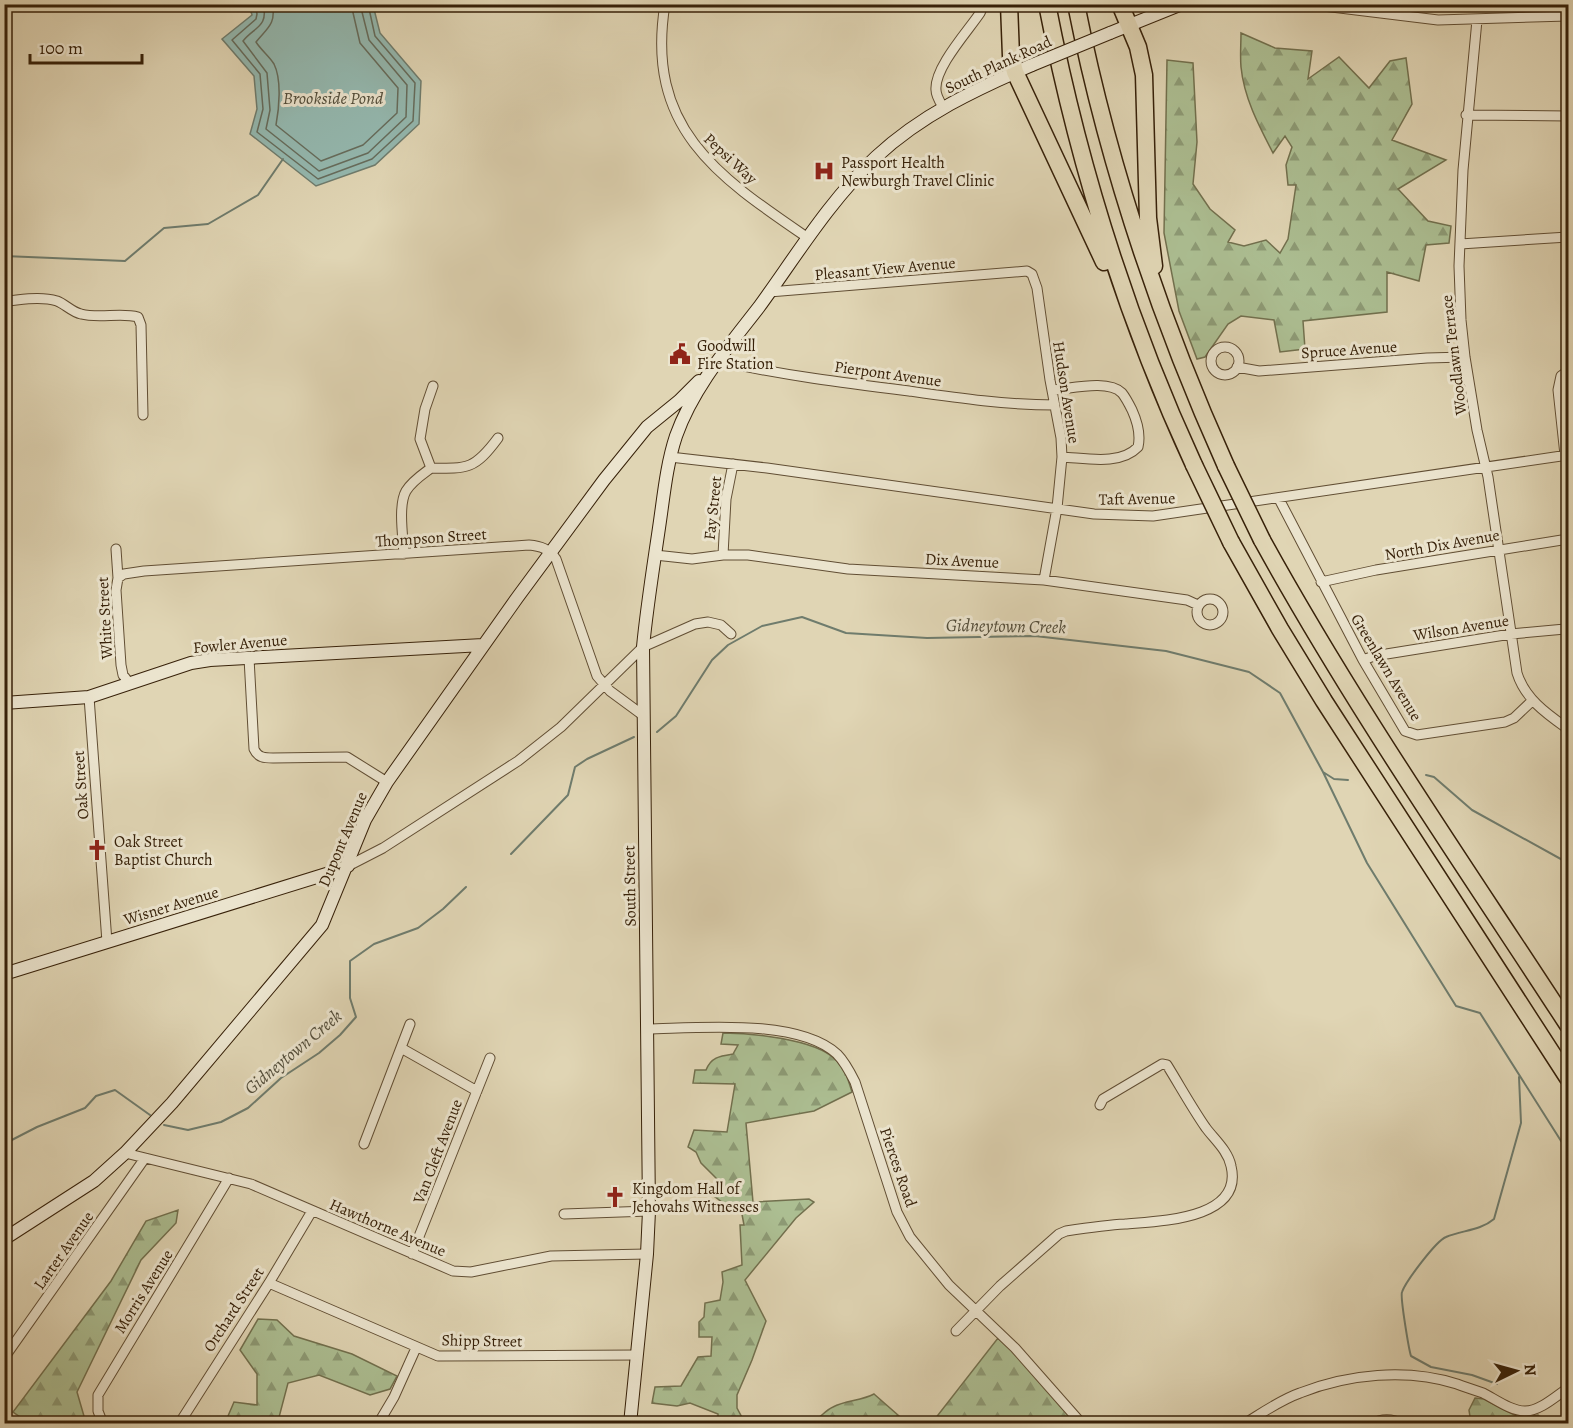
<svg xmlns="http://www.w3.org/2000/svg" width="1573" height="1428" font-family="Alegreya,serif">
<defs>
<pattern id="forest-firs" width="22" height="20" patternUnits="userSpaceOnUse" patternTransform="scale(1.5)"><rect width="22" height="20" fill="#acbe92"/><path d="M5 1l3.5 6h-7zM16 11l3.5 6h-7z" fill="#8d9a75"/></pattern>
</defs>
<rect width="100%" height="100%" fill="#e0d5b4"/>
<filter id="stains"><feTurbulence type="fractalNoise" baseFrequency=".00333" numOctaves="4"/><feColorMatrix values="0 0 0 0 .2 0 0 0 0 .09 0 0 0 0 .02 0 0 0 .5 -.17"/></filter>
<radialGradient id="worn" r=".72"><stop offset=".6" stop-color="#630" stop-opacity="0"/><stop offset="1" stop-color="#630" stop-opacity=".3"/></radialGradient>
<!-- forest -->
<path fill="url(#forest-firs)" stroke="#72704e" stroke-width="1.5" d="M1241,33l34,15 37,3 -4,28 31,-22 30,31 21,-27 16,-3 6,46 -20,36 54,20 -48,29 30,32 23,5 -2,17 -23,2 -7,36 -32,-9v40l-84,9 2,28 -25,3 -6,-32 -33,-4 -13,8 -23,33 -8,2 -18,-48 -15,-78 3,-173 26,3 4,79 -4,42 17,25 25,21 -7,12 16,4 22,-6 14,13 8,-14 8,-54h-8l-2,-20 6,-18 -7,-11 -12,17c-14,-27 -29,-55 -32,-86 -1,-11 0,-23 0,-34z
M723,1033c29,0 91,6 112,26 10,9 13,20 17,33l-38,19 -68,12 7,79 56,-3 5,3 -18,16 -51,62 21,41 -14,39 -15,35v13l8,15h-27v-9l-28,-11 -13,3 -25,-3 3,-16 26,-1 17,-29 13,-1 1,-19h-13v-15l5,-5 1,-14 15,-3 3,-18 -1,-10 20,-7 -2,-40h4l-3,-16h-17l-1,-6 -9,-7 3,-5v-12l-16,-16 -5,-11 -8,-5 6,-17 33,2 8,-48 -42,-1 2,-13h11c5,-13 14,-14 27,-16l5,-9 -17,-1z
M178,1210l-2,13 -35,37 -64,132 9,31h-57l-16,-11 98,-131 35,-60z
M258,1319l19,1 17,16 58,18 45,22 -7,13 -20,6 -51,-20 -31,8 -10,38 5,2h-58l9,-21 23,3v-31l-17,-24z
M998,1338l18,17 61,69h-146z
M874,1394l33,29h-98c10,-3 15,-12 24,-16 13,-7 28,-6 41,-13z
M1475,1398l9,1 36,19 18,-3 11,8h-78l-2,-13z"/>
<!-- water -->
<path fill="#94b8af" stroke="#6f7c6d" stroke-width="1.5" d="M249,5h124l7,28 41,48 -2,43 -44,41 -59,21 -66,-52 7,-25 -3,-33 -32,-37 30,-24z"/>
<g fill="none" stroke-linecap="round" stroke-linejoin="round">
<!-- shore -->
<path stroke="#666c5c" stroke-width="1.5" d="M255,4l2,10 -1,5 -24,21 28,34 3,35 -6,23 61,47 54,-20 41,-38 2,-38 -40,-47 -7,-32
M263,4c6,23 -9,23 -20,37l24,32 3,37 -4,19 53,42 49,-18 38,-36 1,-32 -38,-45 -9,-36
M272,4c5,20 -6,25 -16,38 5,8 13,14 18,22 8,16 5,45 2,61l45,36 42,-16 34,-32 1,-25 -38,-45 -9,-39"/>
<!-- stream -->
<path stroke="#6f7c6d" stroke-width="2" d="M4,256l121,5 39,-33 44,-4 50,-29 25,-36
M657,732l19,-16 36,-56 16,-15 34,-19 40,-9 44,16 81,5 108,-2 131,15 83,21 31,21 43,79 11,7 14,1
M1323,772l44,91 89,143 24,7 88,139
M1426,775l8,2 38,33 96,53
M511,854l57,-59 7,-28 12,-8 47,-22
M164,1125l24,5 33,-8 27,-14 33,-30 38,-25 21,-18 16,-18 -6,-19v-37l24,-17 44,-16 25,-19 23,-22
M4,1144l33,-17 48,-19 11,-12 19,-6 35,25
M1497,1384l-25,-9 -41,-8 -20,-11c-2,-6 -11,-59 -9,-64 4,-11 34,-51 44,-55 16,-7 34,-6 48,-18l27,-96 -2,-46"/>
<defs>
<path id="street" d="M665,4c-20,124 52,172 143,234
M1307,4l131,16 130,-4
M1477,20l-14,150 -4,96 2,54 4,37 12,73 11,47 29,196c8,26 30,41 51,56
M943,107c-3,-5 -7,-11 -7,-17 -2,-22 32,-59 44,-77l4,-9
M1466,115l102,1
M1460,244l108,-7
M769,292l258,-21 5,3 5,14 13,92 11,58 1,19 -5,51 -13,72
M4,301c17,-1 36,-5 53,0 8,3 15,11 24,13 19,5 39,-2 57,3l3,8 2,90
M1211 361a14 14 0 1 1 28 0a14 14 0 1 1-28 0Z
M719,361c62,14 126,22 190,30 49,7 97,14 146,14
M1237,367l22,4 168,-13 38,-1
M1052,390c18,-1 56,-11 70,3 4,5 7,11 10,17 5,11 9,24 6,37 -18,19 -53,11 -76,10
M1565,455l-7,-65 3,-14 7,-5
M670,457l97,11 327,46 59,2 415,-61
M431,468l-11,-29 5,-30 8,-23
M1279,499l84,161 42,71 12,4 88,-13 9,-4 18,-17
M116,549l2,29 -2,12 5,75 2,10 7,9
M404,554c-1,-17 -6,-49 2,-63 6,-10 17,-17 25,-23 37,1 44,1 67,-30
M655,555l37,4 31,-4h25l100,14 196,11 143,20 11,5
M723,555l3,-56 7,-35
M118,578l6,-4 20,-3 385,-26c12,1 20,4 27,14l41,117 13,15 34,25
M1321,582l55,-12 192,-31
M1197 612a13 13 0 1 1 26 0a13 13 0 1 1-26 0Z
M249,658l5,91c4,9 11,9 19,9l74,-1 40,25
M1363,660l11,-4 137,-22 54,-5
M89,697l18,245
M348,866l35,-18 135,-87 43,-34 82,-80 52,-23 13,-2 13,3 10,9
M647,1029c51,-1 151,-11 190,25 8,8 13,18 18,28l42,130 13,25 39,48 66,63 67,76
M401,1048l76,43
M364,1144l46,-120
M125,1153l126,31 202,87 18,1 80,-16 96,-2
M564,1214l85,-3
M412,1254l78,-196
M269,1283l169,73 199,-1
M956,1331l44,-45 59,-52 7,-3c20,-3 40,-6 59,-7 33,-3 119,-4 106,-58 -3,-15 -16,-26 -25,-38 -14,-20 -26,-42 -39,-63l-5,-1 -59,35 -3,6
M4,1358l141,-200
M103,1424l-5,-13v-16l131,-217
M179,1424l90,-141 43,-72
M378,1424l16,-27 22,-49
M1244,1424c18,-11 36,-24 56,-31 48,-19 107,-25 157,-9 8,3 17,6 26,9 12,6 28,18 42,18 15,0 31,-15 43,-23
M1372,1424c10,-6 21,-5 31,0"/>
<path id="secondary" d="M1110,33l72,-29
M4,703l85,-6 102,-34 19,-3 273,-15
M4,974l332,-103 12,-5
M4,1239l90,-58 31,-28 47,-50 150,-178 43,-105 22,-38 130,-184 87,-118 43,-53 32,-26 20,-20
M630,1424l17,-170 2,-43 -6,-564c4,-42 11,-84 17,-126 4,-28 7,-58 16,-85 17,-48 52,-89 83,-129 37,-51 71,-107 117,-150 45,-42 100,-68 156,-92"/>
<path id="highway" d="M1009,4l2,52 4,16 89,190
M1047,4c31,159 79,314 147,461
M1076,4c32,161 83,313 150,462
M1120,4l18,43 6,28 4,143 6,48
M1262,540c92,167 202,325 306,485
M1231,542l49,87 44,72 244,377"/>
</defs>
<!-- street casing -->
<use href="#street" stroke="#614e34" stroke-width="11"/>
<!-- secondary casing -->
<use href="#secondary" stroke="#372109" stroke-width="14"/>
<!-- highway casing -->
<use href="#highway" stroke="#372109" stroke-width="19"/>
<!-- street -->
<use href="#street" stroke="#ebe4ce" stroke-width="9"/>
<!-- secondary -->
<use href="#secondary" stroke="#ebe4ce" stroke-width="12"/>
<!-- highway -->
<use href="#highway" stroke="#e0d5b4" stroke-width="16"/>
<defs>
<path id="secondary-bridge" d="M1032,65l78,-32"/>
<path id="highway-bridge" d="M1194,465l37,77
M1226,466l36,74"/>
</defs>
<!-- secondary-bridge casing -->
<use href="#secondary-bridge" stroke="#372109" stroke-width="14" stroke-linecap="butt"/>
<!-- highway-bridge casing -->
<use href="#highway-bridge" stroke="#372109" stroke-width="19" stroke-linecap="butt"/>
<!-- secondary-bridge -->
<use href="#secondary-bridge" stroke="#ebe4ce" stroke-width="12"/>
<!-- highway-bridge -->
<use href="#highway-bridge" stroke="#e0d5b4" stroke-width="16"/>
</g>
<!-- icons -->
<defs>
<symbol id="hospital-bare" viewBox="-9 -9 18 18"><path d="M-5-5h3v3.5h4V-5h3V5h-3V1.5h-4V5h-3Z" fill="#8f2418" stroke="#ebe4ce" stroke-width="2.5" paint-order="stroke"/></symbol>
<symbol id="civic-bare" viewBox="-9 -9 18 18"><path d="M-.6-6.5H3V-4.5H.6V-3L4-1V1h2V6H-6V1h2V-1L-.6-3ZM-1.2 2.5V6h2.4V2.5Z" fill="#8f2418" stroke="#ebe4ce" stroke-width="2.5" paint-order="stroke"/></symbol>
<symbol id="church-bare" viewBox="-9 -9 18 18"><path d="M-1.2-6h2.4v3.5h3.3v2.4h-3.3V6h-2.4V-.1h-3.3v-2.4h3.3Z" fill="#8f2418" stroke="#ebe4ce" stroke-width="2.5" paint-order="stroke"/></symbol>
</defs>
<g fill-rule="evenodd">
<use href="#hospital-bare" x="809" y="156" width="30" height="30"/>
<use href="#civic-bare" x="665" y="339" width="30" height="30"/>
<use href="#church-bare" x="82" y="835" width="30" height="30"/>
<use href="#church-bare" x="600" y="1182" width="30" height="30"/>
</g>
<g text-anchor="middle" stroke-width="6" stroke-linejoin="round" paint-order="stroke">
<!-- street labels -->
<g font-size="16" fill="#372109" stroke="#ebe4ce">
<text transform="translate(998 64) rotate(-25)" y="6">South Plank Road</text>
<text transform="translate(731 158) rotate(43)" y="6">Pepsi Way</text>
<text transform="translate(885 268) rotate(-5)" y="6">Pleasant View Avenue</text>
<text transform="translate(1349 349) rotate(-4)" y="6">Spruce Avenue</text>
<text transform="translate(1453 355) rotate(-97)" y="6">Woodlawn Terrace</text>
<text transform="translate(888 373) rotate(8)" y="6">Pierpont Avenue</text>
<text transform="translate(1067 392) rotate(81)" y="6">Hudson Avenue</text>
<text transform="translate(1137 498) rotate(-1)" y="6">Taft Avenue</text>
<text transform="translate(712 508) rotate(-84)" y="6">Fay Street</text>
<text transform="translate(431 537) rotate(-4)" y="6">Thompson Street</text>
<text transform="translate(1442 544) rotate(-10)" y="6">North Dix Avenue</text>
<text transform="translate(962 560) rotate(3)" y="6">Dix Avenue</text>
<text transform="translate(104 618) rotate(-93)" y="6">White Street</text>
<text transform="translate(1461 627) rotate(-9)" y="6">Wilson Avenue</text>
<text transform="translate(240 643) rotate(-5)" y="6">Fowler Avenue</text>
<text transform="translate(1387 667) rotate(59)" y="6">Greenlawn Avenue</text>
<text transform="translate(80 785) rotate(-94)" y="6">Oak Street</text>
<text transform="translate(342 839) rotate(-67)" y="6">Dupont Avenue</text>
<text transform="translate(629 886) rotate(-91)" y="6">South Street</text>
<text transform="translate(171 905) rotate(-17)" y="6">Wisner Avenue</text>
<text transform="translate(437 1151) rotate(-69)" y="6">Van Cleft Avenue</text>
<text transform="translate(899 1167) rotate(71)" y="6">Pierces Road</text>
<text transform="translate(388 1227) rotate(23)" y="6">Hawthorne Avenue</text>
<text transform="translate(63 1250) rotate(-55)" y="6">Larter Avenue</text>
<text transform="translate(143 1291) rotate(-58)" y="6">Morris Avenue</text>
<text transform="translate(233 1309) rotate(-57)" y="6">Orchard Street</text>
<text transform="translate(482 1340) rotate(1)" y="6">Shipp Street</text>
</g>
<!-- poi labels -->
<g font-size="16" fill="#372109" stroke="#ebe4ce" text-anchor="start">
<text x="841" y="168">Passport Health<tspan x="841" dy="18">Newburgh Travel Clinic</tspan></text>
<text x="697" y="351">Goodwill<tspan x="697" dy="18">Fire Station</tspan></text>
<text x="114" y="847">Oak Street<tspan x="114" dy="18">Baptist Church</tspan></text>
<text x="632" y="1194">Kingdom Hall of<tspan x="632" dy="18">Jehovahs Witnesses</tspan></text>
</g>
<!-- water labels -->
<g font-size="18" font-style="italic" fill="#534e3b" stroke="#ebe4ce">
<text x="333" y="104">Brookside Pond</text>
<text transform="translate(1006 626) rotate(1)" y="6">Gidneytown Creek</text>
<text transform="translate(293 1052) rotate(-40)" y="6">Gidneytown Creek</text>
</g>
</g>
<!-- margin -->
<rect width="1573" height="1428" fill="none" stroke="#e0d5b4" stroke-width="24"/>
<rect x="6" y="6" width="1561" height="1416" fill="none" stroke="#372109" stroke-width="3"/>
<rect x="12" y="12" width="1549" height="1404" fill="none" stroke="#372109" stroke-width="1.5"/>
<!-- north arrow -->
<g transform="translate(1516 1371) rotate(85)" stroke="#ebe4ce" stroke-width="4.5" paint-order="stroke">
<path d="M0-4.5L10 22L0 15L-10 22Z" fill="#372109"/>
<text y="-9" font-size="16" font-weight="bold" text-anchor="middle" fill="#372109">N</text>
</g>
<!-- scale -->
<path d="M30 54v9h112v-9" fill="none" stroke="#372109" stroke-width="3"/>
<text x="39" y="54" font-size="18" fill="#372109" stroke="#ebe4ce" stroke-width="4.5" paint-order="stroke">100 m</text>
<rect width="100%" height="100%" filter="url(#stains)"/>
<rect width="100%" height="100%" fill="url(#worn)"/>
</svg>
